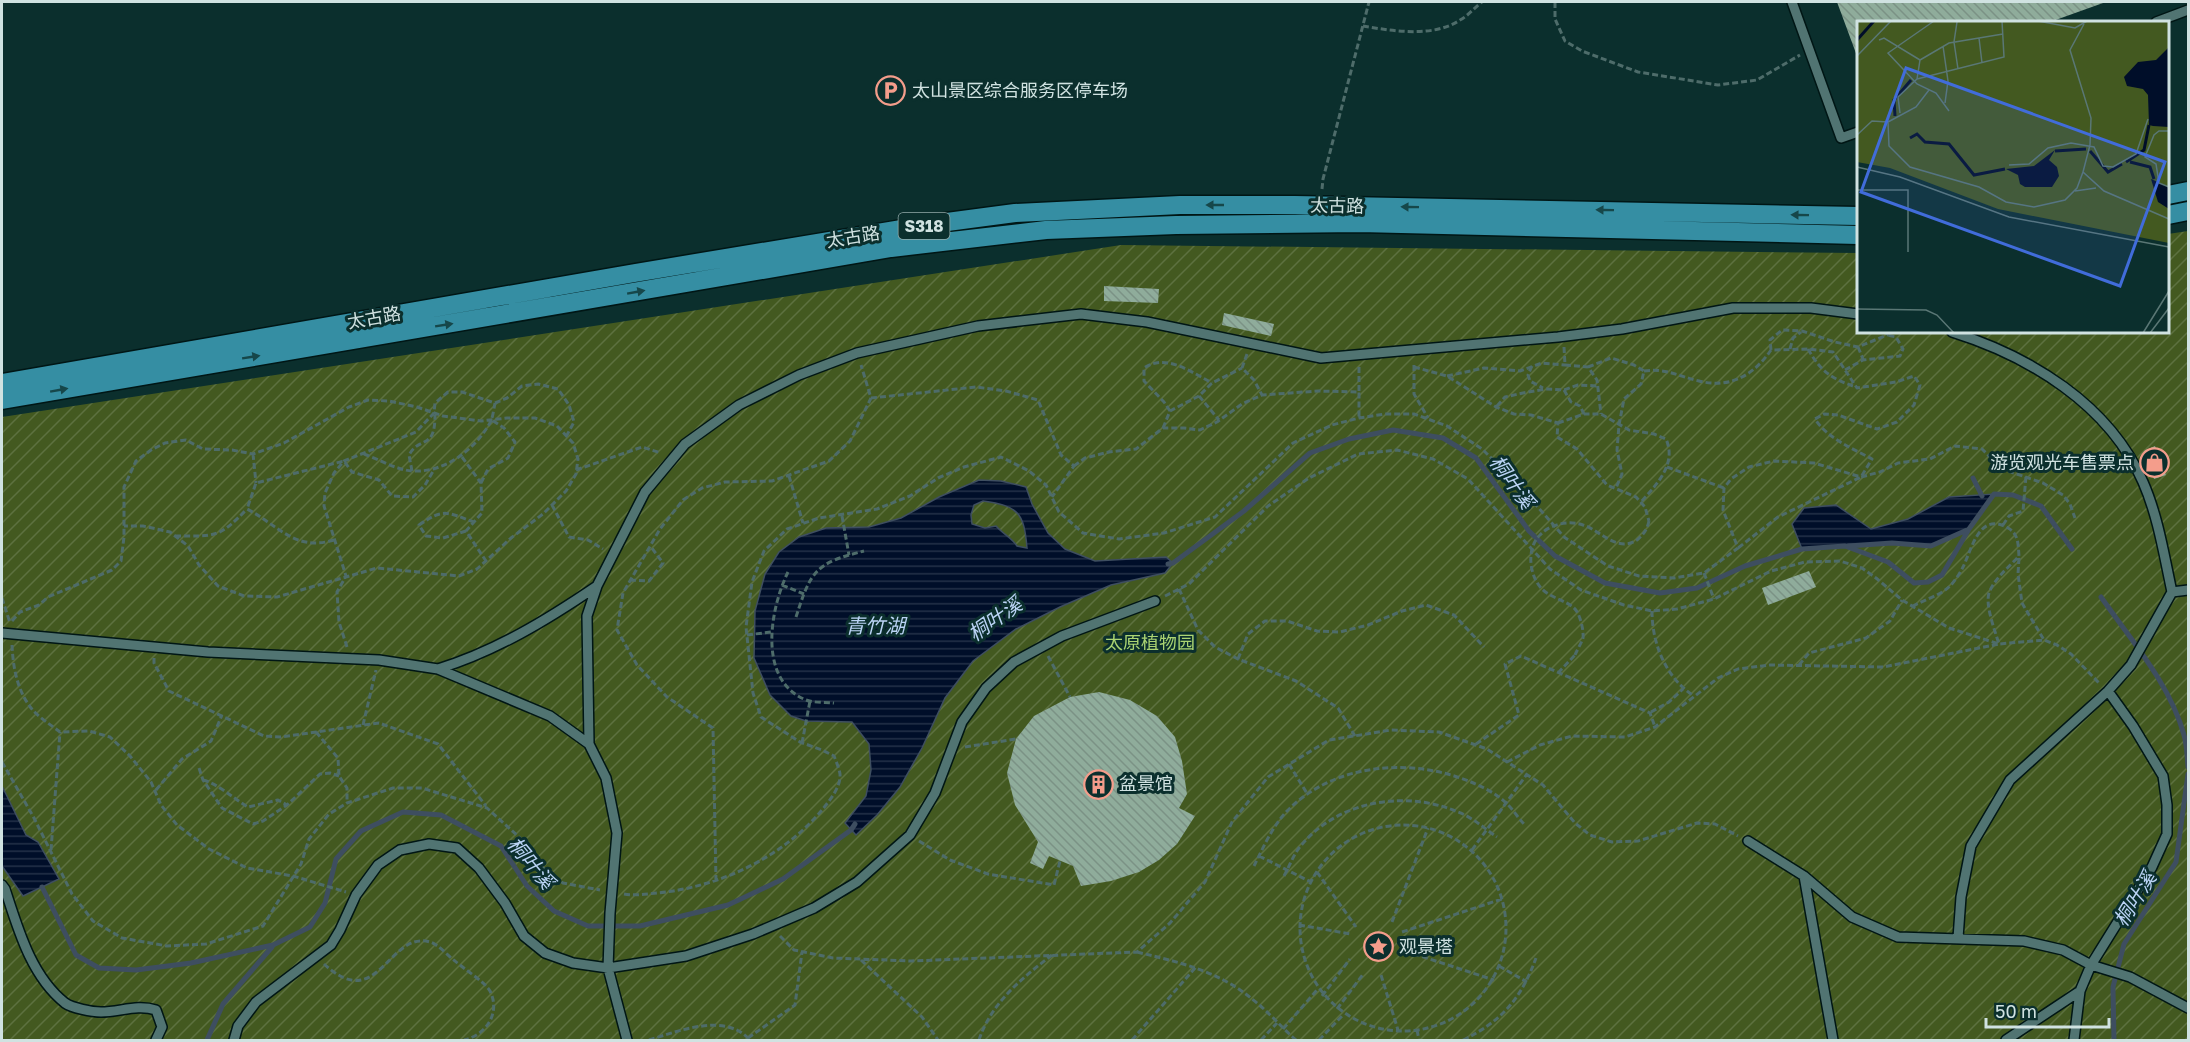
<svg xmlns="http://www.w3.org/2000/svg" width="2190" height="1042" font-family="'Golos Text','Noto Sans SC',sans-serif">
<defs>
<pattern id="garden-furrows" width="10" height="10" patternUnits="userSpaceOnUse" patternTransform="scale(1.5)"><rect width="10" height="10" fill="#435920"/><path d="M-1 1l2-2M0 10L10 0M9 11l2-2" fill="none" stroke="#5d7140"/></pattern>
<pattern id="water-rules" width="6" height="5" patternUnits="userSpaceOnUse" patternTransform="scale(1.5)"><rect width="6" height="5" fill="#000e29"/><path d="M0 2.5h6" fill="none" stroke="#243148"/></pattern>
<pattern id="building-back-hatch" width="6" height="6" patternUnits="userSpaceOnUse" patternTransform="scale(1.5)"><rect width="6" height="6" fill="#8fac9b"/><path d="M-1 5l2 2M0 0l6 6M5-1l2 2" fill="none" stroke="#7b9285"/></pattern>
</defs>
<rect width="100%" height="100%" fill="#0b2f2d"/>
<!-- garden -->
<path fill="url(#garden-furrows)" d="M2188,231v809h-2186v-623l1119,-172 737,8v79h310v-98z"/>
<!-- water -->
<path fill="url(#water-rules)" stroke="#3e4e60" stroke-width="1.5" fill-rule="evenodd" d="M979,480l22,1 25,6 6,17 16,29 17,16 30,12 71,-4 7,6 -8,10 -54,12 -51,22 -44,22 -43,32 -28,37 -23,50 -22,39 -23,28 -21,20 -11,-12 21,-27 5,-26 -2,-26 -17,-22 -46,-1 -15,-5 -21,-21 -16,-37 1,-47 10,-37 14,-22 20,-15 27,-9 43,-1 32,-9 38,-21zM983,501c35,5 41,11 44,47l-10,-2c-5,-8 -14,-12 -21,-20l-11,2 -13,-4 -1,-9 3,-10z
M1994,494l-25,35 -38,17 -39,-3 -90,6 -10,-25 12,-16 32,-3 35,24 37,-10 41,-22z
M2,786l24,49 12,7 21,37 -36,17 -21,-30z"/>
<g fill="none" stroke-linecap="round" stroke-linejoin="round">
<!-- stream -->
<path stroke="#3e4e60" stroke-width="5" d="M1973,478l9,18
M1848,546l44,-3 39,3 36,-16
M1168,564l5,-1 71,-52 66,-58 39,-14 44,-9 50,8 33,20 53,73 26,25 50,27 55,10 37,-5 48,-22 57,-17 43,-3 43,16 26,21 14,-1 14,-7 27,-46 25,-35 19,1 28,11 31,43
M2101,597c30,43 69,87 83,138 3,10 3,22 4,32
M42,887l34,68 23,13 37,2 55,-7 82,-18 37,-18 15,-24 11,-44 25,-28 42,-19 38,3 60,31 26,40 27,25 34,15h52l88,-21 55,-26 68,-49 4,-6
M207,1040l16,-36 49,-57
M2114,1040l-1,-53 11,-43 52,-82 12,-88"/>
</g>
<!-- building -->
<path fill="url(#building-back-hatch)" d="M1837,2h266v1l-53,19h-192l-1,34z
M1104,286l55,3 -1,14 -54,-2z
M1224,313l50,11 -3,12 -49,-11z
M2155,446l11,29 -12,4 -10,-28z
M1809,571l7,16 -48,18 -6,-17z
M1099,692l31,8 27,16 18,21 7,24 5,33 -8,14 16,8 -18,28 -18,16 -20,12 -28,9 -30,5 -8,-20 -24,-10 -6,13 -13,-6 8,-21 -23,-37 -8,-32 9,-34 18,-23 36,-19z"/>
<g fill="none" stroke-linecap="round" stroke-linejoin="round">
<defs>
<path id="service" d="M1792,2l49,136 17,-6
M2156,22l32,-12
M1952,332c77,24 157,72 191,150 15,34 21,73 29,110l-41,73 -23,26 -98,89 -39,66 -10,51 -3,41
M2172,592l16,-2
M2,633l206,19 171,8 59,9 112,47 39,28 17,34 11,55 -7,80 -2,55 19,72
M438,669c58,-18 109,-49 159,-83
M589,744l-2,-128 10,-30 48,-94 40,-48 54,-39 60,-30 58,-22 121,-27 103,-12 66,8 174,36 237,-21 64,-8 111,-21h78l47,6
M1748,841l56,35 48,41 46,20 126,4 39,9 28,15 39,12 58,31
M1804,876l29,164
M2,885l3,4c13,40 26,87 60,114 7,5 27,9 36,9 19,0 36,-8 55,-2l6,17 -6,13
M234,1040l4,-14 18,-24 75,-57 9,-15 16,-35 22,-30 22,-15 29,-6 28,4 22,20 26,35 19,33 21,17 28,10 35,5 78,-12 67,-22 61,-26 43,-26 53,-47 25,-42 27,-71 24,-34 28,-26 48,-26 93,-35
M2006,1040l74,-49
M2074,1040l6,-49 11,-26 61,-98 15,-33v-29l-4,-29 -30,-50 -25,-35"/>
<path id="primary" d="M2168,195l20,-4
M2168,215l20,-4
M2,383l633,-110 297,-49 83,-11 165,-8h115l563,11
M2,400l889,-152 155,-18 130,-5 184,-2 498,12"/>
</defs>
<!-- service casing -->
<use href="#service" stroke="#001615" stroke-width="12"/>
<!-- primary casing -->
<use href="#primary" stroke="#001615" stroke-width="21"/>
<!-- path -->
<path stroke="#4e6c6a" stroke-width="3" stroke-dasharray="6 3" stroke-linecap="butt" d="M1555,2v17l10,22 17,10 56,21 80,13 39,-5 43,-25
M1363,26c30,5 70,12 97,-6 8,-4 15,-13 22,-18
M1322,189l1,-10 46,-177
M1564,347l1,18 23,2 9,13 4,34
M1858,347l5,12
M1790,349l3,-11 8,-6
M1808,349c13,23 24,30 48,38
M1771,350l-1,-10 12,-10 20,1 33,11 23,5 29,-12v-3
M1247,354l-5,14 12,12 8,15
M1414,365v29l14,24
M1532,366l-4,9 2,6 13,7
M1359,367v25
M1414,367l33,9 49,31 18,7 17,1 27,8 -1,14 20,12 30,36 29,12 9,10 4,14
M1588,367l23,-9 23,7 10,6 -3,13 -17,15 -5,26 -2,25 5,24 -6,14
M1845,370l18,-10 37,-4 3,-7 -7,-12 -9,-2
M1644,371c22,-3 34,5 55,10 31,8 55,-6 72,-31l37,-1 25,3 24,36 39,-6 18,-6 6,9 -6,20 -17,17 -20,7 -39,-14 -14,-1 -9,5c13,20 37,29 57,40l-11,18 -83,40 -40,31
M1447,376l37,-8 36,3 22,-8 23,2
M1564,390l7,12 9,4 4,8
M1199,396l20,24
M871,398l105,-11 30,4 32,9 23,55 13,11 -22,31
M1497,406l8,-9 18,-4 23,-4 18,1 14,-5 20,1
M1170,411l-6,-9 -20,-21v-13c22,-15 47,4 68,15
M1558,423l26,-9h17l28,16 25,4 12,5c11,25 -9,45 -25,63
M1163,428l7,-17 29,-15 13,-13 30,-15
M253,454l3,29
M364,454c14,5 33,16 48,17 33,2 64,-22 79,-50 2,-5 3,-13 4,-18
M462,457l19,26 1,30 -16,18 20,30
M1074,466l11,-8 24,-6 27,-3 27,-21h21l16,2 17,-8 25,-18 20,-9 56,-4 41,1v26
M1667,467l57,21
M576,470l66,-23 19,6
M412,471l-3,-16c11,-20 26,-4 26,-40
M789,476l14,47
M481,483l7,-14 20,-11 7,-16 -11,-14 -12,-8
M552,505l17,32 19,3 15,9
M842,516l7,39
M2003,525l6,-9 14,-5 3,-35
M466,531l-23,7 -17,-2 -7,-11c25,-17 27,-13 55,-3
M175,536c40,0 43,3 72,-27
M334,540c-39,12 -56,-15 -87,-31l9,-26 88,-22 8,11 27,8 13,16 21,1 12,-12 10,-17
M2019,558l-1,16 4,29 22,37
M788,572c-18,37 -31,108 18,128 8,3 19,2 28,3
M1704,573l10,26
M630,580l19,1 14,-18 -12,-16
M782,585l22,9
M1179,589l19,41 17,17 23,12 58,22 42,27 17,28
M1165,596l24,-12 79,-78 41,-28 49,-24 39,-4 36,9 35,20 82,90 31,21 43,15 28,6 25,-2 37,-10 57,-28 34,-9 35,-1 22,7 14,10 26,22 47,28 50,16 45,-4 13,5 14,9 29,30
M2,598l8,25
M1652,611c0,33 14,67 42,85
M796,617c15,-47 20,-54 68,-66
M12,621l8,-9 19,-7 9,-8 64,-27 9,-9 3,-24v-50l12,-26 15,-11 14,-7 21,-3 17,9 29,1 21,4 31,-11 65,-36 19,-7 21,1 28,6 26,9 38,5 26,-3h28l22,8 16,17 5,16 -2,15 -10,17 -23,23 -32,24 -34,31 -18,7 -82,-8 -100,29 -33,-1 -26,-10 -19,-21 -11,-19 -18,-14 -27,-6h-19
M747,635l24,-3
M12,645c1,22 5,45 19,63 7,9 20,17 29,24l29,-1 21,6 20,19 21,26 10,23 16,20 32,24 38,19 46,8 53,16
M347,647l-8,-25 -2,-30 9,-16 -22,-70 1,-13 9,-20 10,-12 72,-29 18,-19 1,-10 13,-11h14l33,11 12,-5 15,-12 16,-2 20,5 11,16 5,17 -7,13
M1048,656l22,41
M154,658v5l15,28 95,45 17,1 98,-14 59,21 48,62
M1238,659l10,-25 17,-13h22l30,10 23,1 28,-7 34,-14 24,-6 28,10 30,32
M1799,665l10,-12 57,-15 24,-17 12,-21
M1558,673l17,-18
M1651,712l18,-10 14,-13
M363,725l13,-55
M316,732l22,26 1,18 8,12v15
M802,743l8,-42
M1476,744l43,-29 -14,-51 16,-8 129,57 5,14
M965,747l51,-8
M2,762l32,56 38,76 21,27 29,17 45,8 39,-2 57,-18 38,-62 8,-25 20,-25 18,-11 46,-15h29l65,20 33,30 18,26 25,19 37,7
M1507,762l33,-17 32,-9 53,1 30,-10 63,-49 20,-9 32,-4 113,2 116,-23c-4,-13 -14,-39 -10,-51 5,-14 20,-26 30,-37 -1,-11 0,-22 -11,-28 -29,-17 -36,21 -45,39 -3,6 -8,14 -13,19 -9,9 -26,14 -37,20
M1289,764l19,31
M199,768l4,12 19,28 31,16 10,-3 24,-16 33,-31 10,-1 9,3
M203,780c14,3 31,19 45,27l30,-7 9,5
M156,790l26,-31 29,-18 11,-26
M1300 928a103 103 0 1 1 206 0a103 103 0 1 1-206 0Z
M919,841l31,19 38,14 66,11 6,-24
M51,850l9,-118
M1472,850l55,-76
M1259,856l52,26
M1254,866c9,-18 18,-39 33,-55 47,-48 124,-54 184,-29 12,5 26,12 35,21 7,6 12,15 18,21
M1317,872l39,55
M1284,876c5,-9 9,-20 15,-28 37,-47 105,-59 159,-36 14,5 27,17 39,25
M716,881l-3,-153 -46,-31 -30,-32 -20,-35 6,-37 37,-64 23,-29 19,-12 23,-6 47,-1 57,-20 21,-20 21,-43 -10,-33
M624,894c11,2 22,0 33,-1 62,-6 125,-35 165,-83 8,-10 19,-23 18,-36 -1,-6 -4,-13 -6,-18l-12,-6 -22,-8 -39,-25 -8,-24 -7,-66 6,-45 12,-31 23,-22 32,-11 58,-9 33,-13 28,-18 26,-11 37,-10 28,14 17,14 13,27 24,21 36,6 45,-6 51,-16 78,-74 39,-18 27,-7 26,-4h29l33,12 35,23 33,32 49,56 44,29 31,10 35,2 30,-5 34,-25 -15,-38 1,-22 7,-9 18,-12 25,-6 40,2 47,14 19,-5 18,-9 32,-4 25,-13 27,3 20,20 41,14 20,12 7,9 5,14
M1392,922l36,-94
M1299,925l52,9
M1402,932l100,-33
M780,936l14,14 39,8 78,3 226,-9 33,-29 35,-41 27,-60 36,-45 61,-37 62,-10 48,2 48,17 56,36 32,38 15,12 22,7 26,-1 59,-18 18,1 23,12
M1405,951l89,29
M1137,952c41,10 82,19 115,47 16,12 29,28 44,41
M861,960l61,57 16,23
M324,964c55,51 64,-34 106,-22 8,2 18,14 25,19 9,8 30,21 35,30 11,22 -4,44 -26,49
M1499,966l28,16
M1381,975l17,55
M1322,996l28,-37
M1337,1009l27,-36
M1283,1029l34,-39
M1417,1030l2,10
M748,1038l47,-33 7,-53
M649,1040c30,-9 76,-28 101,0
M979,1040c12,-37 43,-62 73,-85
M1132,1040l64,-73
M1261,1040l16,-17
M1319,1040l25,-26
M1463,1040c39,-19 58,-41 73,-82"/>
<!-- service -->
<use href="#service" stroke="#517472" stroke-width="9"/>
<!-- primary -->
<use href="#primary" stroke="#358ea3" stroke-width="18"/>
<!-- path-bridge -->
<path stroke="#4e6c6a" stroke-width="3" stroke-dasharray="6 3" stroke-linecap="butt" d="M1575,655c2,-5 6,-11 8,-17 1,-7 -3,-25 -9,-30 -9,-8 -23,-10 -32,-19 -13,-13 -16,-41 -2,-54 10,-11 29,-15 43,-10 17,5 34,28 54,15 6,-5 10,-10 12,-19"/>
</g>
<!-- one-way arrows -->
<defs><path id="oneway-solid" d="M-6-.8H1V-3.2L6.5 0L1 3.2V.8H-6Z" transform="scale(1.5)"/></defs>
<g fill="#16474a">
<use href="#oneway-solid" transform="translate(1215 205) rotate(-180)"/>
<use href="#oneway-solid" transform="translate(1410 207) rotate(-179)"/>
<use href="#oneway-solid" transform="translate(1605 210) rotate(-179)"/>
<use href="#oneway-solid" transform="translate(1800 215) rotate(-179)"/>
<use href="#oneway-solid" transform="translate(636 292) rotate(-10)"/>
<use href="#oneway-solid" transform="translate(444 325) rotate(-9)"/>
<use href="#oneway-solid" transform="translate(251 357) rotate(-9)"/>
<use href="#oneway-solid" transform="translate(59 390) rotate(-10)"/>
</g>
<!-- icons -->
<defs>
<symbol id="parking-ring" viewBox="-11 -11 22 22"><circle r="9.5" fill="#0b2f2d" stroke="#f49d8b" stroke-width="1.5"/><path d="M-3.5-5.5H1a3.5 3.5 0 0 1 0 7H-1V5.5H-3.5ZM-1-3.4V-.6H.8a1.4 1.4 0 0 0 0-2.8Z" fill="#f49d8b"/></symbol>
<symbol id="shop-ring" viewBox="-11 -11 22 22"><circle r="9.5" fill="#0b2f2d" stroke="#f49d8b" stroke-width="1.5"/><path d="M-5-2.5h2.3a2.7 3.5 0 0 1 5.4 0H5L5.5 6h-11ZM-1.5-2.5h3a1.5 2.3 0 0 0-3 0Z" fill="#f49d8b"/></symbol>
<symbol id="building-ring" viewBox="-11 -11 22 22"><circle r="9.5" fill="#0b2f2d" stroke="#f49d8b" stroke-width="1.5"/><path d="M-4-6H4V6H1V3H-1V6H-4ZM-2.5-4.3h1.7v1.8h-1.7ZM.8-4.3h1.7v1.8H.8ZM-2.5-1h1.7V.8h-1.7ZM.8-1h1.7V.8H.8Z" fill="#f49d8b"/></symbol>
<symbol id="sight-ring" viewBox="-11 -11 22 22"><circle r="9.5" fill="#0b2f2d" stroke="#f49d8b" stroke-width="1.5"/><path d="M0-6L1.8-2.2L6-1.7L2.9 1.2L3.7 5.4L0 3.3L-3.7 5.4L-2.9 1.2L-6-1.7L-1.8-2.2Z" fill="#f49d8b"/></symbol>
</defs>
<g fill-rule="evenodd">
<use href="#parking-ring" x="874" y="74" width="33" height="33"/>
<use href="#shop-ring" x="2138" y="446" width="33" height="33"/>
<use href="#building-ring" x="1082" y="768" width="33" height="33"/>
<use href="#sight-ring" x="1362" y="930" width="33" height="33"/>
</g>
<g text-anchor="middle" stroke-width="6" stroke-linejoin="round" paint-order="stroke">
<!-- shield labels -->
<rect fill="#0b2f2d" stroke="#95acab" stroke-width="1.5" x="898.5" y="213" width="51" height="26" rx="4.5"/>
<g font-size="16" font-weight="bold" fill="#d0e2e1">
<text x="924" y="232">S318</text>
</g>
<!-- poi labels -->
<g font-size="18" fill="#d0e2e1" stroke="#0b2f2d" text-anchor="start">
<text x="912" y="97">太山景区综合服务区停车场</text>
<text x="2134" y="469" text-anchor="end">游览观光车售票点</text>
<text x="1119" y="790">盆景馆</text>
<text x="1399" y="953">观景塔</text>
</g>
<!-- street labels -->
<g font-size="18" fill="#d0e2e1" stroke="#0b2f2d">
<text transform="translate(1337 206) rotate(1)" y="6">太古路</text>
<text transform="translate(853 237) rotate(-9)" y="6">太古路</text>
<text transform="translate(374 318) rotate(-10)" y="6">太古路</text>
</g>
<!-- park labels -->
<g font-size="18" fill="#abd472" stroke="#0b2f2d">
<text x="1150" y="649">太原植物园</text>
</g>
<!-- water labels -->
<g font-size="20" font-style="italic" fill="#bad3f4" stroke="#0b2f2d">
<text transform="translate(1512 482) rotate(54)" y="7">桐叶溪</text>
<text transform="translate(995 619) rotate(-35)" y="7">桐叶溪</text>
<text x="875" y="633">青竹湖</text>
<text transform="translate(531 863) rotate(50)" y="7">桐叶溪</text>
<text transform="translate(2135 899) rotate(-58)" y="7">桐叶溪</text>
</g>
</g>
<!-- overview -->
<g transform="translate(1857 21)">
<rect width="312" height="312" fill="#0b2f2d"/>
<path d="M0,0h312v222l-171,-34 -108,-41 -33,-6z" fill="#435920"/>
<path d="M312,26v80l-16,-1 -4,-1 -1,-30 -5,-6 -16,-3 -3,-9 14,-15 18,-2zM198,129l-6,10 8,7 2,9 -7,11h-27l-5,-3 -2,-9 -12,-6 28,-3zM294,158l18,8v22l-11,-7z" fill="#000e29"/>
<path fill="none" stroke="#000e29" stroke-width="3" d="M0,19l17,-19M38,95l-1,-16 17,-20M53,117l7,-4 8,8 24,2 25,31 31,-6M198,130l31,-2M233,130l18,21 14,-8M269,141l18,-12 5,-25M273,141l20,5 4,12"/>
<path fill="none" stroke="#5a7775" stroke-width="1.5" d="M77,0l-46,32 29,31 19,9 13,18M181,0l37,7 12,-7M100,1l-3,20 4,27M227,3l-14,26 21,68 -1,27 -7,27 21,19 65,28M122,17l3,25M22,19l5,-2 36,22 -3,19 -19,18 2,16M86,25l5,35 -3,22M0,35l34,-35M63,39l29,-17 54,-9M60,58l87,-22 -2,-36M72,69l-13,17 -28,15 1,24 21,21 69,20 27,15 28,5 31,-7 12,-12 6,-16M312,110h-10l-5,4 -9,22 11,7 3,19 10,4M0,114l15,-14 16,1M152,144l20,-1 19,-16 23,-5 23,4 9,19 10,1 23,-13 12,-35M0,146l43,10 109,40 160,30M0,169h51v62M218,170l21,-3M0,288l69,1 11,5 17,18M286,312l26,-42M293,312l19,-25"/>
<path fill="#416cda" fill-opacity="0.15" stroke="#416cda" stroke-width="3" d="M49,47l259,94 -45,124 -259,-94z"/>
<rect width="312" height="312" fill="none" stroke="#d0e2e1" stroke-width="3"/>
</g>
<!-- border -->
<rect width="2190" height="1042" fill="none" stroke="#d0e2e1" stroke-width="6"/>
<!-- scale -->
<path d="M1986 1018v9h123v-9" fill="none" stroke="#d0e2e1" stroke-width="3"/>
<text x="1995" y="1018" font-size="18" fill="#d0e2e1" stroke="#0b2f2d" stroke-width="4.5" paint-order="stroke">50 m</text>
</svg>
